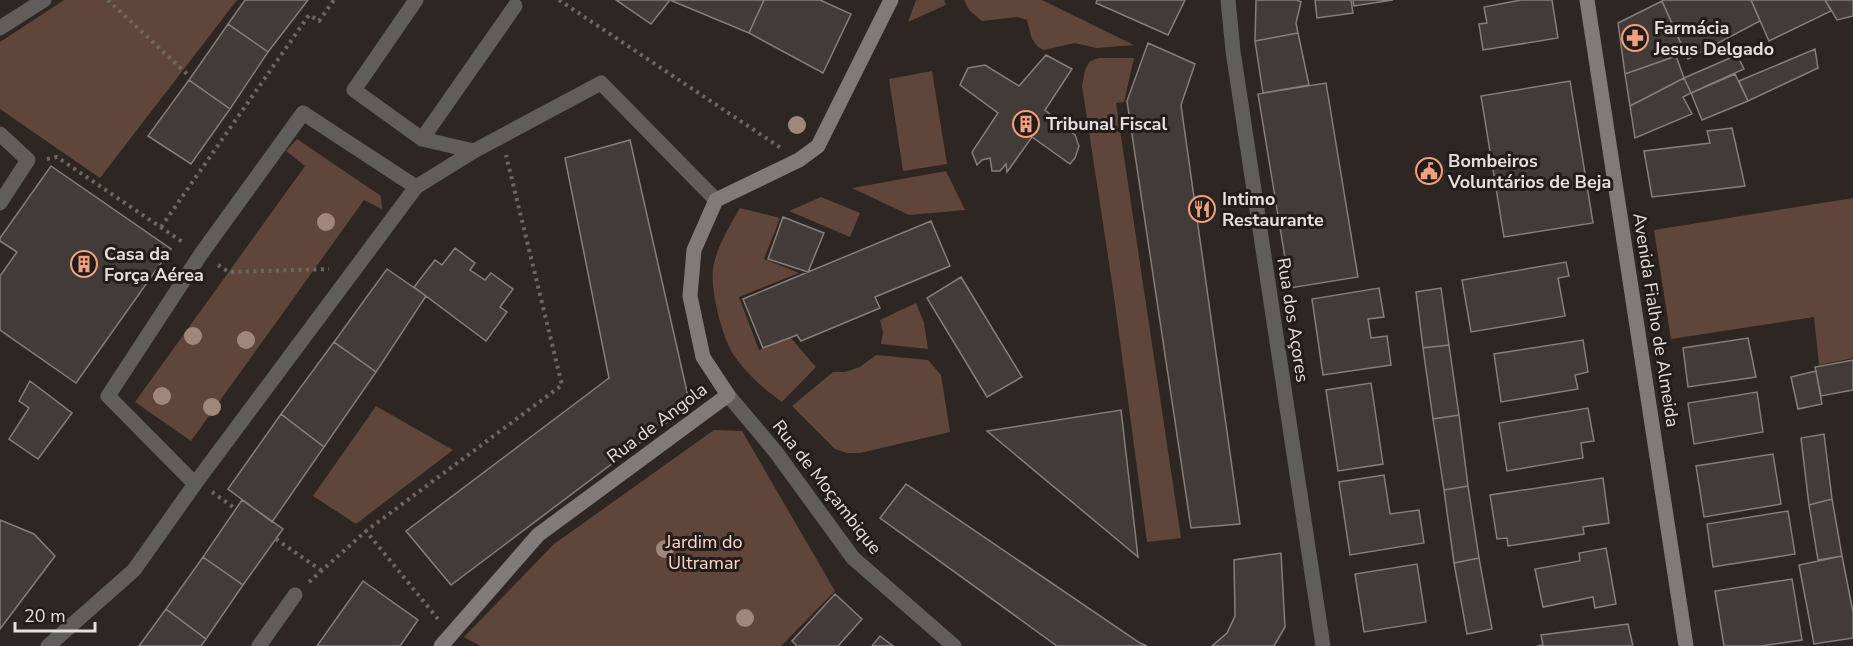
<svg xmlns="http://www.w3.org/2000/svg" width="1853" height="646" font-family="'Nunito Sans',sans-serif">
<rect width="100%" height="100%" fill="#2d2623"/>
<!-- green -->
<path fill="#60453a" d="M64,0h173l-137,178 -100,-69v-67z
M916,0h28l2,5 -38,17z
M964,0h78l92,45 -38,3 -21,-5 -31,7 -6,-3 -6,-8 -5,-19 -10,-3 -35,4 -13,-11z
M1098,58h36l-10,44 -8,1 65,435 -34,4 -34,-253 -31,-203 3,-16 4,-8z
M932,71l15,93 -44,7 -14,-92z
M297,139l84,57 1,13 -18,-9 -173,241 -56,-39 170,-236 -19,-15z
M946,171l19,39 -56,5 -57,-27z
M821,197l39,16 -10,24 -61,-26z
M1853,198v160l-34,7 -5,-48 -143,22 -17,-109z
M740,208l40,10 -16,41 35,14 -60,24 20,53 31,-13 26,30 -34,35c-17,-12 -35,-28 -47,-45 -13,-18 -25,-68 -22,-89 4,-22 16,-41 27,-60z
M916,303l8,20 4,26 -47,-5 2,-12 -3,-12z
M876,355l52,5 13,15 9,57 -90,21h-13l-12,-4 -43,-43 41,-34h12l15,-5z
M376,406l77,44 -97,74 -43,-28z
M714,430l28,1 93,160 -54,55h-301l-16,-9 90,-93z"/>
<!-- building -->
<path fill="#433b38" stroke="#877e7b" stroke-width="1.5" d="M245,0h63l-40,52 -40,-28z
M616,0h54l-19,24z
M670,0h94l-15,33z
M764,0h56l31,14 -28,59 -74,-40z
M1097,0h88l-17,35 -72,-32z
M1256,0h41l4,2 -5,21 2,10 -43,8z
M1315,0h36l2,13 -36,5z
M1353,0h40l-39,6z
M1521,0h31l6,38 -75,12 -4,-26 8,-1 -3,-16z
M1664,0h87l9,21 -72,38 -26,-58z
M1751,0h74l6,11 -62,30z
M1825,0h28v16l-16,4z
M1662,1l23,52 -60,21 -7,-51z
M228,24l40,28 -38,57 -41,-29z
M1298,33l11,52 -46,8 -8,-52z
M1148,43l47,21 -14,41 59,419 -49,4 -64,-427z
M1815,49l3,19 -70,33 -9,-20z
M1046,55l26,14 -27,41 30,25 4,11 -4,12 -5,6 -38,-27 -25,35 -1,-8 -6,7h-8l-2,-13 -8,2 -5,5 -5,-13 26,-39 -38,-28 8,-17 17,-3 34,21z
M1737,55l7,14 -53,24 -7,-15z
M1676,56l8,22 -54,28 -5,-32z
M1735,74l13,27 -46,19 -11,-27z
M1684,78l7,15 -8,4 9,17 -57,24 -5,-32z
M189,80l41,29 -39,55 -43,-28z
M1570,81l23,142 -89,14 -23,-141z
M1326,83l32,194 -68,11 -32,-194z
M1732,128l13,58 -93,11 -8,-46 66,-8 -3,-12z
M630,140l60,265 -239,180 -45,-54 203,-153 -44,-220z
M51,166l120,83 -95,134 -76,-53v-54l17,-24 -17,-11v-3z
M783,217l41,16 -16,39 -40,-13z
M931,221l19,45 -75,31 5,11 -79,33 -4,-6 -34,13 -20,-49z
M455,248l20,15 -5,7 15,10 6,-7 22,16 -13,18 7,5 -21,29 -72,-54 21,-27 7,5z
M1566,262l3,14 -11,2 7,38 -94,16 -9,-52z
M387,269l39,27 -50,76 -42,-30z
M961,277l61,100 -35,20 -60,-99z
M1379,288l5,29 -16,2 3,19 16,-2 4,29 -68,10 -11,-76z
M1441,288l8,57 -26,3 -7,-56z
M1748,338l8,39 -68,10 -5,-39z
M1583,340l5,32 -13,3 3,14 -77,13 -7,-48z
M334,342l42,30 -52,75 -43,-33z
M1449,345l10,70 -26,4 -10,-71z
M1853,360v30l-32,6 -6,-29z
M1816,371l6,33 -24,5 -7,-32z
M30,381l42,32 -34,46 -29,-20 20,-31 -10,-7z
M1371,383l12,81 -45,7 -12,-81z
M1757,392l6,40 -69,12 -6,-41z
M1588,408l6,33 -13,2 2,15 -76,13 -8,-48z
M1121,410l17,147 -151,-126z
M281,414l43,33 -52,75 -44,-33z
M1459,415l9,71 -24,4 -11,-71z
M1824,434l8,65 -23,6 -8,-67z
M1773,454l8,50 -77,13 -8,-51z
M1384,475l6,39 29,-4 5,33 -74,12 -11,-73z
M1603,478l6,45 -26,4 1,7 -76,12 -1,-8 -10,1 -7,-44z
M906,484l234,159 7,3h-90l-177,-128z
M1468,486l11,72 -25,5 -10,-73z
M1832,499l10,57 -24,4 -9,-55z
M242,500l41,29 -40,56 -40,-28z
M1788,511l7,43 -82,13 -6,-43z
M0,520l34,14 21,22 -55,73z
M1606,548l10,56 -21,4 -2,-11 -50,10 -8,-38 45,-8 -1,-8z
M1281,553l4,74 -11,19h-62l15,-13 8,-17 -1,-56z
M1842,556l11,56v26l-39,6 -15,-79z
M203,557l40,28 -37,54 -40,-30z
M1479,558l13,71 -25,5 -13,-71z
M1417,564l9,58 -62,10 -9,-58z
M1792,579l10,61 -41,6h-37l-9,-55z
M363,581l55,39 -18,26h-83z
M835,594l27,25 -24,27h-41l-5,-5z
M166,609l40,30 -5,7h-62z
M1628,624l5,22h-96l6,-1 -2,-10z
M880,636l13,10h-21z"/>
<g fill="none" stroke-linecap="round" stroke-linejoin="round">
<!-- path -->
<path stroke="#6d6764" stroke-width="4" stroke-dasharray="3 4.5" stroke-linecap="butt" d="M108,0l79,74
M559,0l222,148
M47,159l10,-2 127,86
M161,227l148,-212 10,6 15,-21
M218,265l11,7 100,-3
M212,492l24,17
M276,539l46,32
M309,582l57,-51
M438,619l-72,-88 196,-146 -56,-230"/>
<!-- lane -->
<path stroke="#605d5b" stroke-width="15" d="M0,28l44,-28
M0,134l28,26 -28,43"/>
<!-- street -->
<path stroke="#605d5b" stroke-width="15" d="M416,0l-62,90 68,49 52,12
M1228,0l5,51 90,595
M422,139l93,-133
M728,395l47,56 78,107 101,88
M195,484l-87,-88 93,-142 102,-141 113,74
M48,646l86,-76 63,-89 219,-294 58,-36 127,-68 115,117
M259,646l36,-51"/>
<!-- secondary -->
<path stroke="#807a78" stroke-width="15" d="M1587,0l99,646
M441,646l97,-111 190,-140 -25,-38 -13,-61 4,-46 22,-50 83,-40 19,-14 73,-146"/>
</g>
<!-- trees -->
<g fill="#a0877c">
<circle cx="797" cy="125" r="9"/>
<circle cx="326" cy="222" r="9"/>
<circle cx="193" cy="336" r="9"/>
<circle cx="246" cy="340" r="9"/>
<circle cx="162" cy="396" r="9"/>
<circle cx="212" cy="407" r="9"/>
<circle cx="665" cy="549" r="9"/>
<circle cx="745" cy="618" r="9"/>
</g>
<!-- icons -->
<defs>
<symbol id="pharmacy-ring" viewBox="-11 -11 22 22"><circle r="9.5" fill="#231c1a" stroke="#f1a17d" stroke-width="1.5"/><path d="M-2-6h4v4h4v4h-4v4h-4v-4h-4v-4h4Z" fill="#f1a17d"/></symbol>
<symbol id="building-ring" viewBox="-11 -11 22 22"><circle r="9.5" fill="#231c1a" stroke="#f1a17d" stroke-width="1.5"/><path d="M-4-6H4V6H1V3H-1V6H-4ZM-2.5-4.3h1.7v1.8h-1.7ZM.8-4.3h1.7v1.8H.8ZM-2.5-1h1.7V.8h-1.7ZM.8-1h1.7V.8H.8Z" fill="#f1a17d"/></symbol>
<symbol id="civic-ring" viewBox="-11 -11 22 22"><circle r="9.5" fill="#231c1a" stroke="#f1a17d" stroke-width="1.5"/><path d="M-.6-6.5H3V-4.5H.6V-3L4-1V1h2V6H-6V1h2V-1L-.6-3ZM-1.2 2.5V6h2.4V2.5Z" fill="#f1a17d"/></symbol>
<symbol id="restaurant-ring" viewBox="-11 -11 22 22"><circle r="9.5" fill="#231c1a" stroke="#f1a17d" stroke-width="1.5"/><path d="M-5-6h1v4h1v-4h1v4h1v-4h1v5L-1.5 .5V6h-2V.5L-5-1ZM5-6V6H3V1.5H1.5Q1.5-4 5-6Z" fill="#f1a17d"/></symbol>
</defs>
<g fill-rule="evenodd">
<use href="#pharmacy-ring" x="1620" y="23" width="30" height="30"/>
<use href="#building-ring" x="1011" y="109" width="30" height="30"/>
<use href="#civic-ring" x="1414" y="156" width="30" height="30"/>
<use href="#restaurant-ring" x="1187" y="194" width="30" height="30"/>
<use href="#building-ring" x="69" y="249" width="30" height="30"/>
</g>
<g text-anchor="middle" stroke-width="6" stroke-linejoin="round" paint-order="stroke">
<!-- poi labels -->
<g font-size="18" font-weight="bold" fill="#e4dfdd" stroke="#231c1a" text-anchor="start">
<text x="1654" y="34">Farmácia<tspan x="1654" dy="21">Jesus Delgado</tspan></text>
<text x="1046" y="130">Tribunal Fiscal</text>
<text x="1448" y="167">Bombeiros<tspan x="1448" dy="21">Voluntários de Beja</tspan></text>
<text x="1222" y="205">Intimo<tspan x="1222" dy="21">Restaurante</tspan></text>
<text x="104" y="260">Casa da<tspan x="104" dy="21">Força Aérea</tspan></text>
</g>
<!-- street labels -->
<g font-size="18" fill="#e4dfdd" stroke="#231c1a">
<text transform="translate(1293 320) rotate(81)" y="6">Rua dos Açores</text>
<text transform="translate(1656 320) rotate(81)" y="6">Avenida Fialho de Almeida</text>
<text transform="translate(657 423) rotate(-37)" y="6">Rua de Angola</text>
<text transform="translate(827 487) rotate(52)" y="6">Rua de Moçambique</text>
</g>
<!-- park labels -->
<g font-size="18" fill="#fed6c4" stroke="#231c1a">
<text x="704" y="548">Jardim do<tspan x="704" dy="21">Ultramar</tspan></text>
</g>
</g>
<!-- scale -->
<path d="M15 622v9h80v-9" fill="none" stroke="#e4dfdd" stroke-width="3"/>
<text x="24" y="622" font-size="18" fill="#e4dfdd" stroke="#231c1a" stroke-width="4.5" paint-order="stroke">20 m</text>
</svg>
